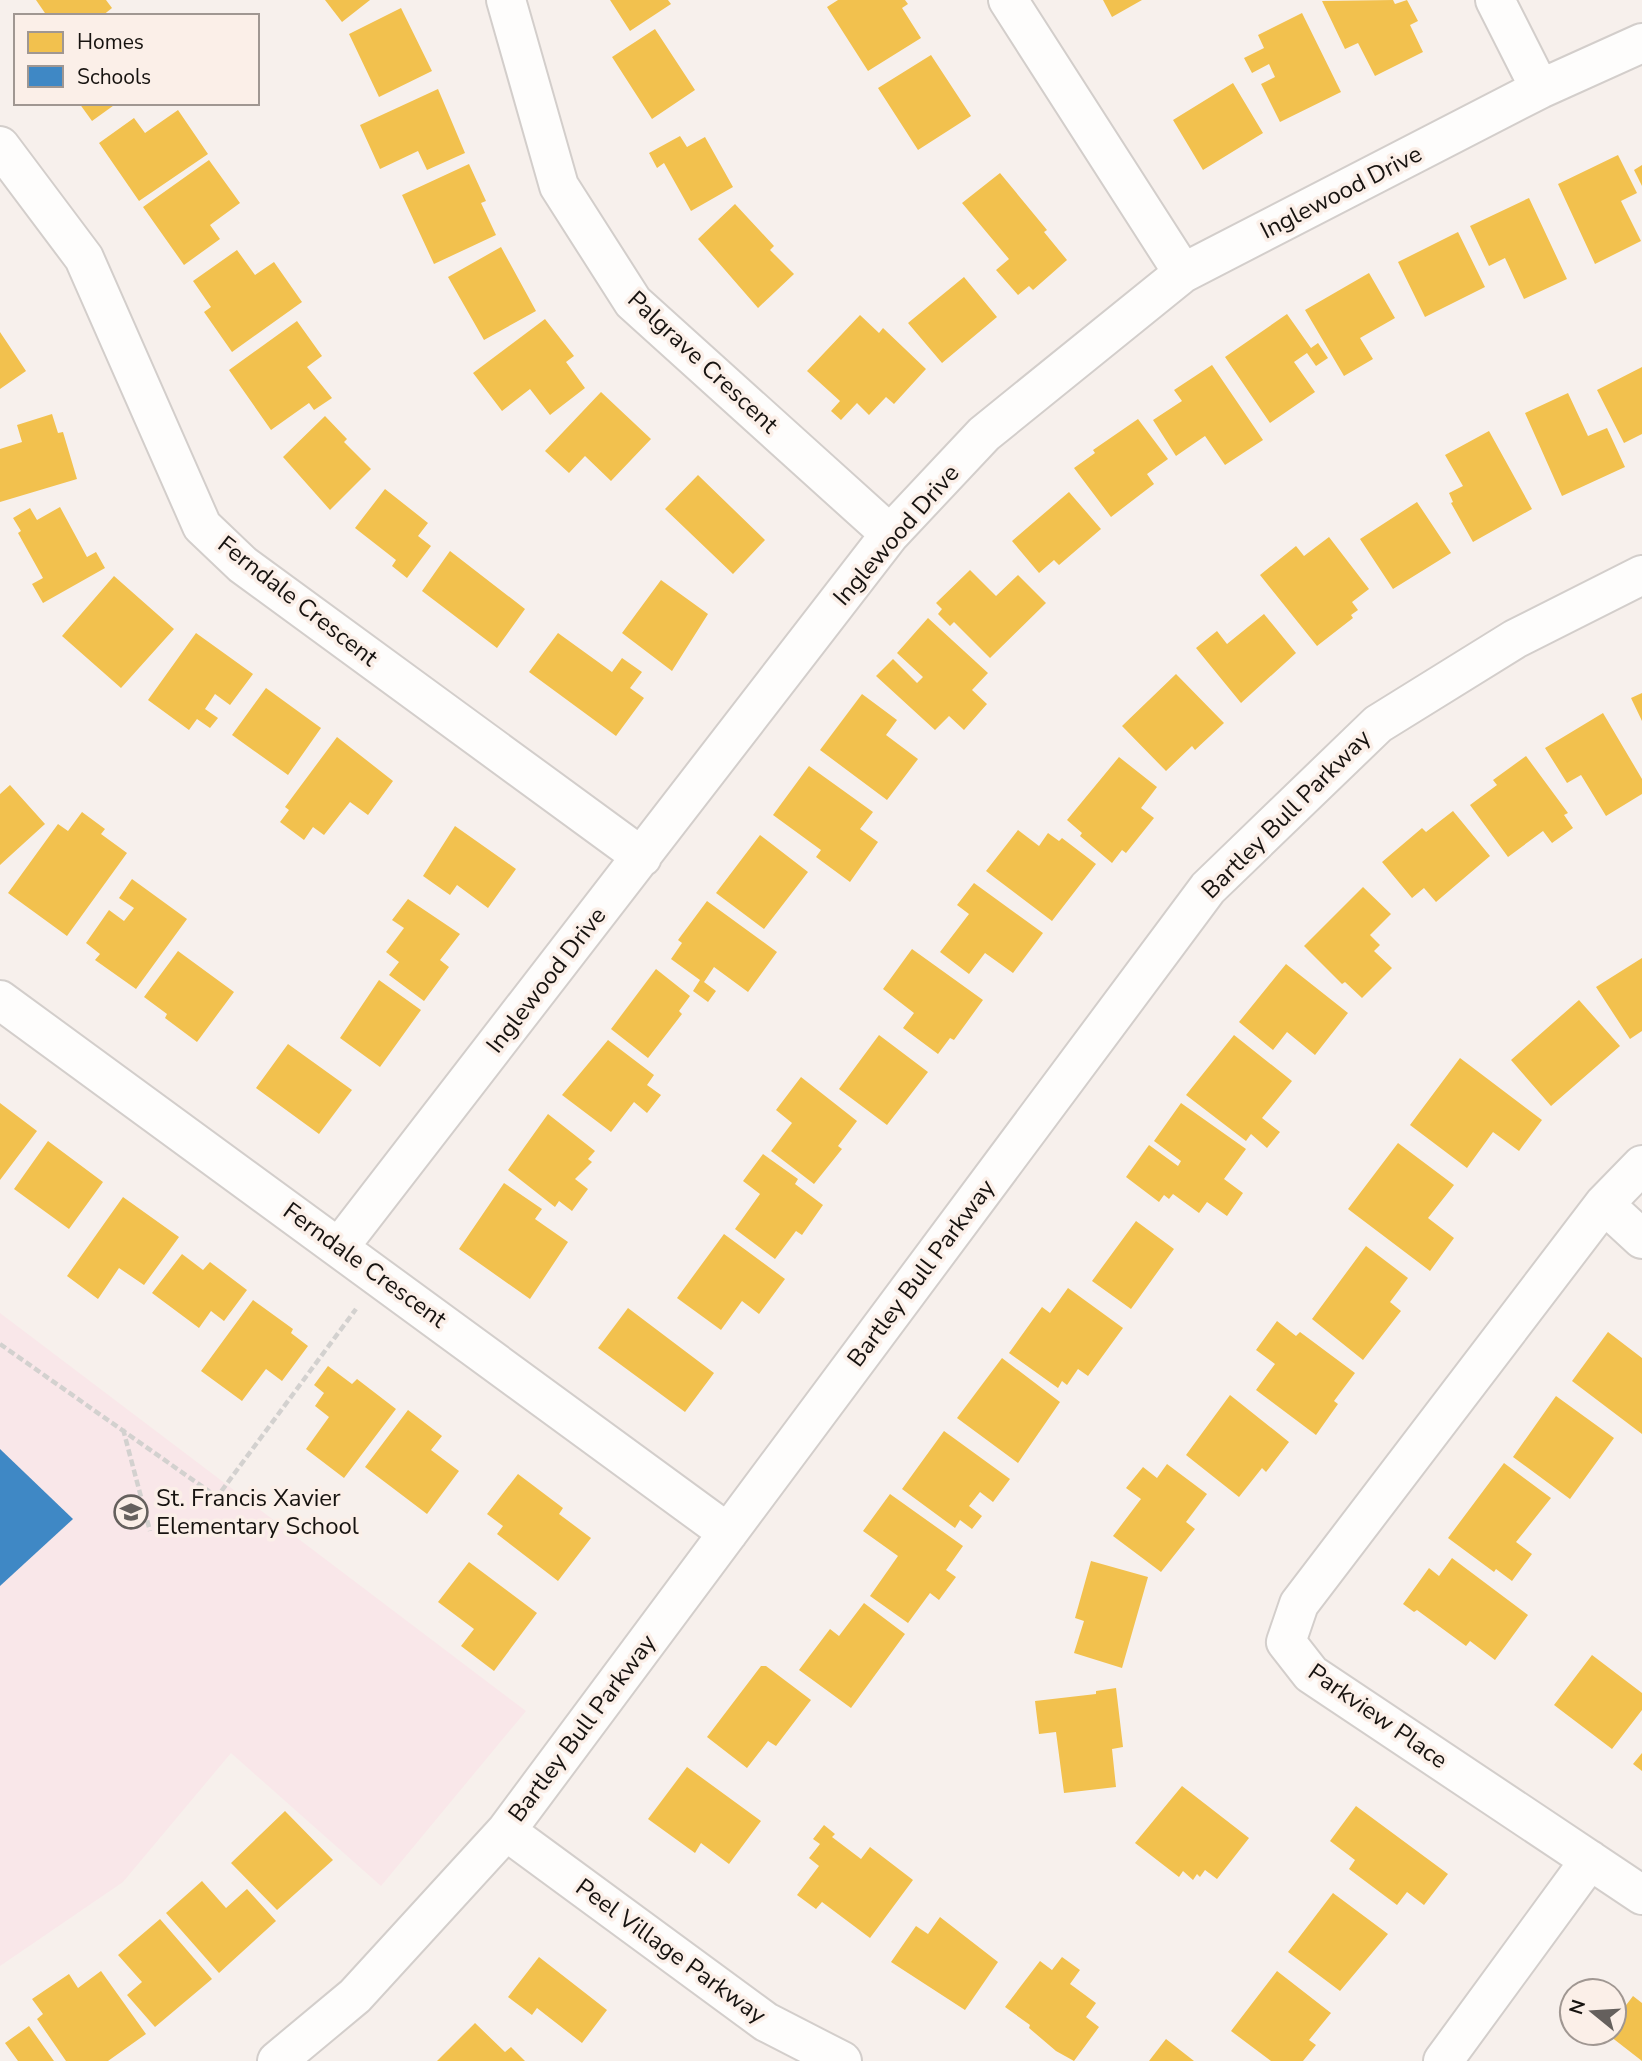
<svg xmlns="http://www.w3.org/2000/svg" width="1642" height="2061" font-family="'Nunito Sans',sans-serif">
<rect width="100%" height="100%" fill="#f7f0ec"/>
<!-- education -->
<path fill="#f9e7e9" d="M0,1313l526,398 -145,175 -150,-133 -108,129 -123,84z"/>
<!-- homes -->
<path fill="#f2c14e" d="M36,0h70l6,8 -10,8h-55z
M325,0h45l-28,22z
M610,0h58l3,4 -41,27z
M838,0h67l3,4 -6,4 19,30 -53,33 -41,-64z
M1103,0h39l-30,17z
M1393,0l2,4 12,-4 11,21 -8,4 13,27 -48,24 -17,-33 -13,6 -23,-48z
M401,8l31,63 -53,26 -30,-63z
M1302,13l39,79 -61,30 -19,-38 14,-7 -6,-13 -17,9 -8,-15 20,-10 -6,-13z
M655,29l40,61 -43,29 -40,-62z
M931,55l40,61 -53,34 -40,-62z
M1233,83l30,50 -60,37 -30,-50z
M438,89l27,64 -38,17 -9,-19 -38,18 -20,-44z
M79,103h38l-25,18z
M178,110l30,44 -69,47 -40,-58 35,-25 11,15z
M680,136l7,11 18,-10 28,50 -42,24 -27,-48 -7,5 -8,-15z
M1618,155l19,38 -16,8 20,40 -46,23 -37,-80z
M209,160l31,43 -30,22 10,14 -36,26 -41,-58z
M469,164l17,37 -5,2 15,32 -62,29 -32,-69z
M1642,165v21l-8,-16z
M1000,173l47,57 -3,2 23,28 -34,30 -4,-4 -11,9 -22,-25 13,-11 -47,-56z
M1529,198l38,81 -43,20 -19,-41 -16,8 -19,-40z
M735,204l39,42 -4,4 24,24 -36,34 -60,-69z
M1458,232l27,55 -60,30 -27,-55z
M501,247l35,64 -52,29 -36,-63z
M237,250l18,25 19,-13 28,40 -70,50 -28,-40 7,-5 -18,-26z
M1369,273l26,45 -35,20 13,21 -29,17 -39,-66z
M964,277l33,40 -55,46 -34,-40z
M1287,314l24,34 7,-5 10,15 -12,8 -9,-13 -13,9 21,30 -45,31 -45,-66z
M860,315l19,18 4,-5 43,41 -32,35 -8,-7 -17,18 -12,-12 -16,17 -10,-9 9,-10 -33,-30z
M545,319l29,37 -8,6 19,26 -35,27 -20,-26 -28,22 -29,-38z
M297,321l25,35 -15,11 25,31 -18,12 -5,-7 -38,27 -42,-60z
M0,332l26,39 -26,18z
M1212,365l51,75 -38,25 -20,-29 -29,20 -23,-36 29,-19 -8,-11z
M1642,367v67l-18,9 -27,-53z
M601,392l50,47 -40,42 -26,-25 -16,17 -24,-22z
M1568,393l20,43 19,-8 18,39 -63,29 -37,-83z
M52,414l6,19 5,-1 14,47 -77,23v-53l22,-7 -5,-17z
M325,416l22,23 -3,3 27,27 -41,41 -47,-53z
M1138,419l30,40 -21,15 7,10 -43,33 -37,-49 21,-15 -2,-3z
M1489,431l43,78 -59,33 -22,-39 2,-1 -4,-9 14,-7 -18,-31z
M698,475l67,65 -32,34 -68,-65z
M385,489l43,34 -10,13 13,10 -24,32 -15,-12 4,-6 -41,-32z
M1069,492l32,37 -42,36 -5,-5 -15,13 -27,-32z
M1417,502l34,51 -58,36 -33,-50z
M60,507l27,50 9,-5 9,16 -62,35 -11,-19 11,-6 -25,-45 3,-2 -8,-13 17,-10 7,12z
M1329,537l40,52 -17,13 6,8 -7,5 2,3 -36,28 -57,-71 36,-29 8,10z
M450,551l75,58 -28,39 -75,-57z
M970,570l26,26 22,-21 28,28 -56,55 -36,-36 -4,4 -12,-12 4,-5 -6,-6z
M114,576l60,53 -53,59 -59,-52z
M661,580l47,34 -36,57 -50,-38z
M1264,614l32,39 -55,50 -45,-55 21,-17 10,13z
M928,618l60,55 -16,17 15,14 -23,26 -15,-14 -14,14 -59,-54 17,-17 24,24 6,-6 -26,-24z
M196,633l57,41 -23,31 -15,-11 -10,15 13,9 -8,10 -13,-9 -8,11 -41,-30z
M558,633l54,39 10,-14 20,14 -12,16 14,10 -28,38 -87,-64z
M1176,674l48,49 -29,27 -3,-4 -26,25 -44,-45z
M266,688l55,40 -33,47 -56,-40z
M1642,693v28l-11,-23z
M862,694l35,26 -11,15 32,24 -31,41 -67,-50z
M1603,713l39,66v15l-36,22 -25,-41 -14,8 -22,-35z
M337,737l56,44 -25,34 -18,-13 -26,33 -11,-8 -9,13 -24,-18 9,-12 -4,-3z
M1526,756l42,57 -4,2 9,13 -21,15 -9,-12 -35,26 -38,-52 27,-20 -4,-5z
M1119,757l38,30 -16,21 13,10 -28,35 -4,-3 -10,13 -32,-27 2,-3 -15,-13z
M809,766l64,46 -13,17 18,13 -28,40 -34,-25 5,-7 -48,-35z
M10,785l35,39 -45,41v-71z
M1453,811l37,45 -54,46 -12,-14 -12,10 -30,-36 40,-34 4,4z
M82,812l23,17 -4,5 26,19 -60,83 -59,-43 50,-69 10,7z
M455,826l61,43 -28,39 -31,-23 -7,10 -27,-19z
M1018,830l21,16 9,-13 11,8 3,-3 34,26 -44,57 -66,-50z
M760,835l48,37 -44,57 -48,-36z
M132,879l55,40 -51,70 -41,-29 5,-6 -14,-11 23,-33 15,11 10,-13 -15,-10z
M974,883l69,50 -30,40 -28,-20 -16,21 -29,-22 29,-38 -12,-9z
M1363,887l28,27 -21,21 10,10 -6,6 18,17 -30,30 -17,-16 -3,2 -38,-38z
M408,899l52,35 -20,26 9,7 -25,34 -35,-26 10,-13 -13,-10 18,-24 -12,-8z
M707,901l70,51 -29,40 -34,-25 -10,15 12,9 -8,11 -15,-11 7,-11 -29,-21 11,-16 -4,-3z
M912,949l71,51 -29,40 -4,-2 -12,16 -35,-26 11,-15 -31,-24z
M178,951l56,41 -37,50 -32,-24 2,-4 -23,-17z
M1642,958v73l-12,8 -34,-52z
M1286,964l62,49 -33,42 -28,-23 -14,18 -34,-28z
M656,969l34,27 -11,15 3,3 -34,44 -37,-29z
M379,980l42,30 -41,57 -40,-29z
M1579,1000l41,46 -69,60 -40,-46z
M879,1035l49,37 -41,53 -48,-36z
M1234,1035l58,46 -30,37 18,14 -13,16 -16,-14 -5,7 -60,-46z
M608,1040l46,35 -7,10 14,10 -14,18 -13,-11 -23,30 -49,-37z
M288,1044l64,46 -33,44 -63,-46z
M1460,1058l82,62 -23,31 -26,-19 -26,36 -57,-43z
M801,1077l56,44 -19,25 4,3 -28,35 -43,-33 21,-28 -16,-13z
M0,1103l37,28 -37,49z
M1181,1103l65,46 -22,30 19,14 -16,23 -20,-14 -8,11 -26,-19 -4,5 -5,-4 -5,7 -33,-25 23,-32 29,21 3,-5 -27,-20z
M548,1114l47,37 -7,8 4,3 -17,17 13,10 -16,22 -13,-10 -4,6 -47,-37z
M48,1141l55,41 -34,47 -55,-40z
M1398,1143l56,42 -26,33 26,20 -24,33 -82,-62z
M763,1154l35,25 -3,5 28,21 -21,30 -6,-4 -21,28 -40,-30 25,-35 -17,-13z
M504,1183l38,26 -7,10 33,23 -38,57 -71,-50z
M123,1197l56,40 -35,48 -25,-17 -21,31 -31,-23z
M1136,1221l38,28 -43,60 -39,-28z
M724,1234l61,45 -26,35 -17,-13 -21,29 -44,-32z
M1366,1246l42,32 -18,24 11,9 -38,49 -51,-41z
M182,1254l21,16 7,-8 37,28 -23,31 -13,-10 -12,17 -47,-35z
M1068,1288l55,40 -35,48 -10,-7 -11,16 -5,-4 -4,7 -49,-35 33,-46 8,6z
M253,1300l40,29 -2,4 17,13 -26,35 -16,-12 -24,32 -41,-30z
M628,1308l86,65 -29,39 -87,-64z
M1277,1321l19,15 4,-4 55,41 -21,28 4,3 -22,31 -60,-45 19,-26 -19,-14z
M1608,1332l34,26v76l-70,-53z
M1002,1358l58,44 -42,61 -61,-45z
M328,1366l24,18 5,-5 39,30 -52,69 -38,-29 23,-32 -14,-11 9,-13 -10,-8z
M1230,1395l59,47 -23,30 -4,-4 -23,29 -53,-42z
M1556,1396l58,42 -44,61 -57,-42z
M408,1410l34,26 -11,14 28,21 -32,43 -62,-47z
M944,1431l66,48 -17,23 -13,-10 -11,14 13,10 -10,13 -12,-9 -5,8 -53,-39z
M1504,1463l47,35 -35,44 16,12 -20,27 -16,-12 -2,3 -46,-34z
M1167,1464l40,30 -21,28 9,7 -34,43 -48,-36 28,-37 -15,-11 17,-21 14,11z
M518,1474l45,34 -4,6 32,24 -33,43 -61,-47 6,-8 -16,-12z
M890,1494l73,52 -17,24 10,7 -17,23 -9,-7 -22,30 -38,-27 28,-40 -35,-25z
M1452,1558l76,57 -33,45 -25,-19 -4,5 -49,-36 -3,2 -11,-8 26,-36 10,8z
M1091,1561l57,16 -26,91 -48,-15 10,-32 -9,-3z
M469,1562l68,51 -43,58 -33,-25 13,-17 -36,-27z
M864,1603l41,31 -54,74 -52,-38 31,-41 9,7z
M1592,1655l50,38v17l-30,39 -58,-44z
M761,1666h5l45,34 -35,46 -8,-5 -21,27 -40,-31z
M1116,1688l7,59 -11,2 4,38 -52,6 -8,-61 -17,2 -4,-33 61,-7v-3z
M1642,1753v18l-9,-7z
M687,1767l74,54 -32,43 -28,-21 -6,10 -47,-34z
M1182,1786l67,52 -32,41 -12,-9 -5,7 -3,-3 -4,6 -10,-9 -4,6 -44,-34z
M1356,1806l92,68 -24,31 -17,-13 -10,13 -48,-36 6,-9 -25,-19z
M285,1811l48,49 -56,50 -46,-47z
M824,1825l11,9 -3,3 29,22 9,-12 43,33 -43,58 -48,-36 -6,7 -19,-14 22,-29 -10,-8 11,-14 -7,-5z
M202,1881l24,27 21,-19 29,32 -57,52 -53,-60z
M1333,1893l55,41 -48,57 -52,-39z
M940,1917l58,45 -33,48 -74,-48 25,-36 12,8z
M160,1919l52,60 -57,48 -28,-32 15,-13 -24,-27z
M539,1957l68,53 -25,33 -45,-35 -5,7 -24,-18z
M1062,1957l18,13 -10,14 26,19 -10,14 13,10 -25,34 -18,-10 -27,-23 1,-3 -25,-18 35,-46 12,9z
M101,1971l45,63 -38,27h-42l-29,-42 6,-5 -11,-15 37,-25 9,14z
M1277,1971l54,42 -22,27 7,5 -13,16h-32l-40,-30z
M1633,1996l9,7v58l-36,-28h8v-12z
M475,2023l30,29 6,-5 14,14h-88z
M29,2026l25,35h-36l-13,-18z
M1166,2039l28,22h-45z"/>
<!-- schools -->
<path fill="#3f88c5" d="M0,1449l73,70 -73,67z"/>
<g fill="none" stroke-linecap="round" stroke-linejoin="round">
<defs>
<path id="minor" d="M506,0l53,186 74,116 257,232
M1008,0l175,273
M1495,0l45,89
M0,146l84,112 118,268 41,39 399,292
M0,1000l728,533
M1642,1165l-38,39 -305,400 -13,38 25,32 331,221
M1604,1204l38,35
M340,1246l550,-712 94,-100 199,-161 357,-184 102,-46
M506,1831l260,191 76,39
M277,2061l78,-65 151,-165 702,-943 170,-164 137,-85 127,-64
M1443,2061l147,-201"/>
</defs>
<!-- minor casing -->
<use href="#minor" stroke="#d3cecb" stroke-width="42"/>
<!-- path -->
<path stroke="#d3d1cf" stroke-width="4.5" stroke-dasharray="7 3.5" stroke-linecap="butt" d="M0,1344l217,153 139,-188
M123,1429l27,102"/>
<!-- minor -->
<use href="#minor" stroke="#fefdfc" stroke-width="38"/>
</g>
<!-- icons -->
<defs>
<symbol id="school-ring" viewBox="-11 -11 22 22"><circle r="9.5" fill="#fbefe8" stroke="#65605d" stroke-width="1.5"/><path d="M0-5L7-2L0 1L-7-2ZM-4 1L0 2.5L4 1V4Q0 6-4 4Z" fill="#65605d"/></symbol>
</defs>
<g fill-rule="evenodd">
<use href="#school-ring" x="112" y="1493" width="38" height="38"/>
</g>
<g text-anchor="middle" stroke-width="7" stroke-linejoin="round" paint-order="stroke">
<!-- street labels -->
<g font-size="24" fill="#171310" stroke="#fbefe8">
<text transform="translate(1341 192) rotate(-27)" y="8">Inglewood Drive</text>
<text transform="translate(703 362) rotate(43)" y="8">Palgrave Crescent</text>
<text transform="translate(896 535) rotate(-49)" y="8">Inglewood Drive</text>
<text transform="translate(298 601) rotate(38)" y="8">Ferndale Crescent</text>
<text transform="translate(1286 814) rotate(-45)" y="8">Bartley Bull Parkway</text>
<text transform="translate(546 980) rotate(-52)" y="8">Inglewood Drive</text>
<text transform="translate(365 1265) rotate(36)" y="8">Ferndale Crescent</text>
<text transform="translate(921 1273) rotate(-53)" y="8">Bartley Bull Parkway</text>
<text transform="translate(1378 1716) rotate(35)" y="8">Parkview Place</text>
<text transform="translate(582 1728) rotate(-53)" y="8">Bartley Bull Parkway</text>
<text transform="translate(671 1951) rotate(36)" y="8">Peel Village Parkway</text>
</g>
<!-- poi labels -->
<g font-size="24" fill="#171310" stroke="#fbefe8" text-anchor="start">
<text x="156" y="1506">St. Francis Xavier<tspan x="156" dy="28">Elementary School</tspan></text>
</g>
</g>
<!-- legend -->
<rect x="14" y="14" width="245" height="91" fill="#fbefe8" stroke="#a09792" stroke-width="2"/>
<rect x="28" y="32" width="35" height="21" fill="#f2c14e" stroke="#a09792" stroke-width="2"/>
<text x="77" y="49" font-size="21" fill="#171310">Homes</text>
<rect x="28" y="66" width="35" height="21" fill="#3f88c5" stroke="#a09792" stroke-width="2"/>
<text x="77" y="84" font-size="21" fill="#171310">Schools</text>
<!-- north arrow -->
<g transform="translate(1593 2012) rotate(288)"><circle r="33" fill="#fbefe8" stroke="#a09792" stroke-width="2"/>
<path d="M0-5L12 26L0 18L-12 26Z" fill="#65605d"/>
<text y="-10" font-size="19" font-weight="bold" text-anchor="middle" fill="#171310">N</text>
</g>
</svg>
